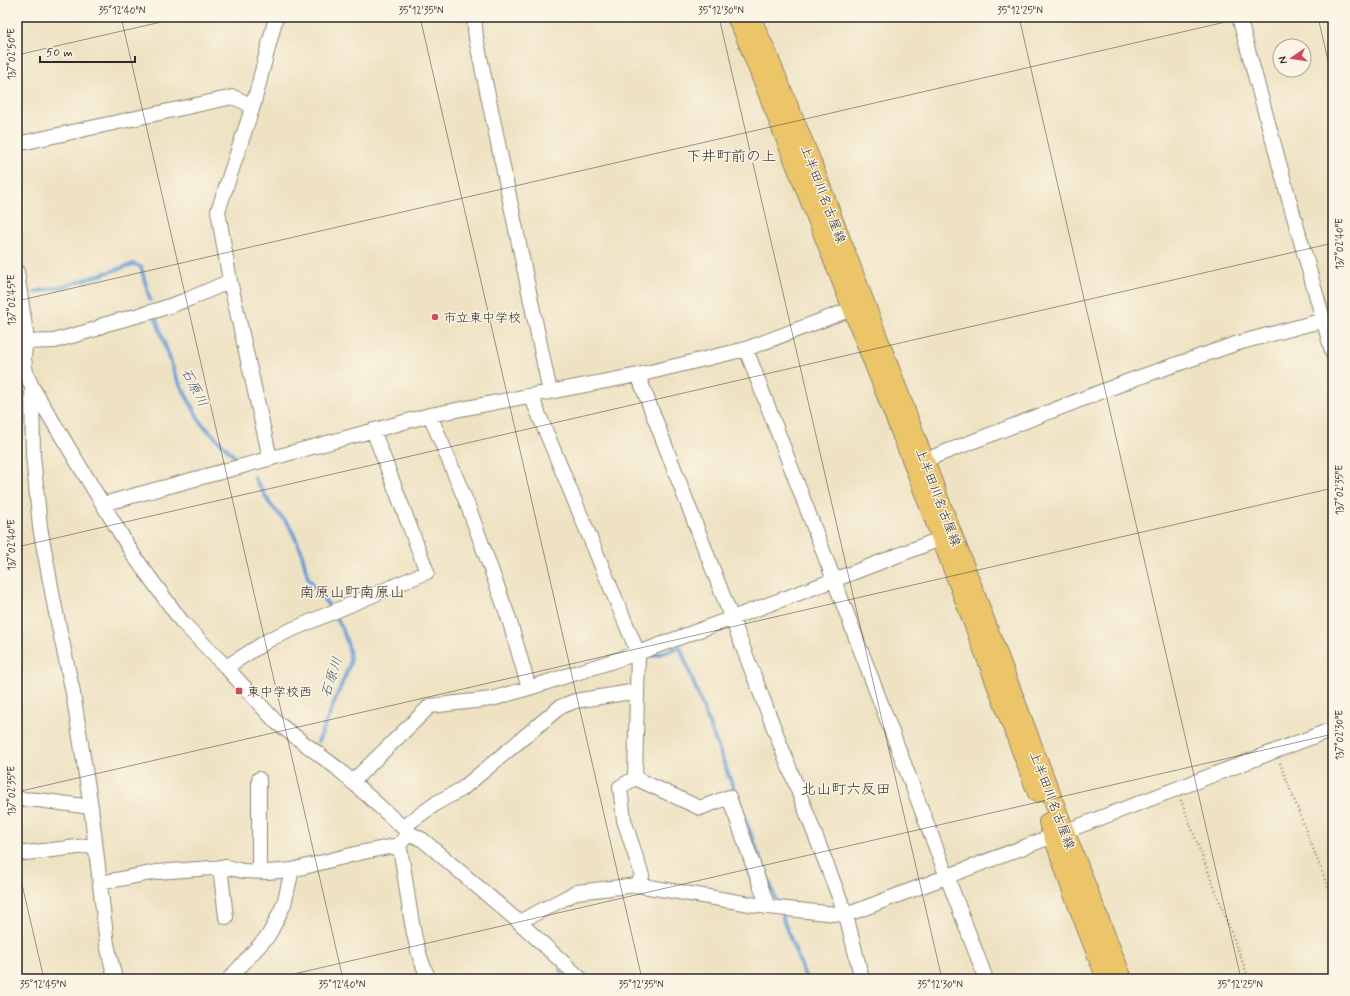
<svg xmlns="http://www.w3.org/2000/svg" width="1350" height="996" font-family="Mynerve,'Klee One',sans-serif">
<rect width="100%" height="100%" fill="#fcf5e5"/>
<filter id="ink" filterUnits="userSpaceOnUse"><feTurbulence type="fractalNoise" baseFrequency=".025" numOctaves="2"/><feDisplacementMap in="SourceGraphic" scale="8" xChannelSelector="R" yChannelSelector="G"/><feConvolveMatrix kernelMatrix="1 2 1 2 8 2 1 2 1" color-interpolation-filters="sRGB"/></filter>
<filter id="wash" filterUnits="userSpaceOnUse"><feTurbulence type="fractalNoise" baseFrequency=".012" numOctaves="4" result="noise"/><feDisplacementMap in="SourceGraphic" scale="16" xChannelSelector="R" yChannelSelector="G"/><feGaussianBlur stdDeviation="0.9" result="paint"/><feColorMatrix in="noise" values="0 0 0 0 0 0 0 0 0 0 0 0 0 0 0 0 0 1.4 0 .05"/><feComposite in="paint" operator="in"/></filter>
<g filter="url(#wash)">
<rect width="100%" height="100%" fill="#eee2c2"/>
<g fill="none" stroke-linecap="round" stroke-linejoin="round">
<!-- stream -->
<path stroke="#6ca0d8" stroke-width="4" d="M35,292l30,-6 69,-22 7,3 9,33
M155,316l21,61 25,46 34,34
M254,477l16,27 19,21 12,25 7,28 21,28
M653,656l27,-9 97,256
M318,742l32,-78c1,-17 -6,-31 -13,-46
M782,916l24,63
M560,970l6,9"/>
</g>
</g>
<g filter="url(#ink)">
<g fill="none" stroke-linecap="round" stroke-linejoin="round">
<defs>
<path id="minor" d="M474,17l2,21 74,354
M1239,17l51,186 43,151
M17,144l216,-47 20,9
M17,272l9,61 -2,25 2,15 6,14 1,68 7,72 15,81 18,85 18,114 16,137 8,35
M25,342l29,-1 42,-12 7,-4 55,-15 31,-11 41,-18
M746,349l240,630
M638,375l208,540 16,64
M32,387l102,169 48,66 44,45 50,55 61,46 72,65 14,7 96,82 62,57
M531,396l107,257 -3,125 -15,9 4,33 18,56 -5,9
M430,415l38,91 41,113 20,69
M270,458l-40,-177 -12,-70 35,-105 23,-89
M925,460l209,-81 104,-36 86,-23
M103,504l327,-89 208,-40 108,-26 116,-44
M226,667l46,-29 155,-66 -54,-142
M635,778l65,30 29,-11 39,110
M259,779v92
M352,782l78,-76 62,-7 37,-11 109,-35 196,-73 106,-41
M17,799l21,1 53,7
M403,827l35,-25 24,-13 98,-82 15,-6 62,-10
M399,845c10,42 10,95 30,134
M17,854l78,-9
M220,867l6,50
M100,883l56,-11 70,-5 17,4 25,1 24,-2 67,-17 40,-8 10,-12
M519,922l58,-30 60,-7 131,22 78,8 487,-186
M229,979l39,-43 6,-11 10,-21 8,-34"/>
<path id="major" d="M736,17l7,14 170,433 124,329
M751,17l16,36 44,107 254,671 58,148
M1048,822l25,72 33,85"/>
</defs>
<!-- minor casing -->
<use href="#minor" stroke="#8c8676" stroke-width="16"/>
<!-- major casing -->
<use href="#major" stroke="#8c8676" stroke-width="20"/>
<!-- path -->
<path stroke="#8c8676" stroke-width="2.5" stroke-dasharray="1 3" stroke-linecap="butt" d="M1280,763l53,137
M1181,800l68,179"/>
<!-- minor -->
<use href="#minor" stroke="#fff" stroke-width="14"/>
<!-- major -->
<use href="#major" stroke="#edc569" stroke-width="18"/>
</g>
</g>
<!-- ticks -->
<path fill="none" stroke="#2b2b2b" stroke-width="1" stroke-opacity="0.45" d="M121,17l222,962M420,17l222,962M719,17l223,962M1019,17l222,962M1318,17l15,65M17,55l166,-38M17,301l1230,-284M17,547l1316,-304M17,792l1316,-304M17,863l27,116M272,979l1061,-245"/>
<!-- markers -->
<g fill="#d1495b" stroke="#fcf5e5" stroke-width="1.5">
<circle cx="435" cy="317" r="4"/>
<rect x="235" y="687" width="8" height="8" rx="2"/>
</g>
<g text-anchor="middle" stroke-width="3" stroke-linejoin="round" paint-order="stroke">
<!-- street labels -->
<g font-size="13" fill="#2b2b2b" stroke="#fcf5e5">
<text transform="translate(824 194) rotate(69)" y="5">上半田川名古屋線</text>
<text transform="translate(939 497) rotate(69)" y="5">上半田川名古屋線</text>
<text transform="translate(1053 800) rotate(69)" y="5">上半田川名古屋線</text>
</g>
<!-- poi labels -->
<g font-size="13" fill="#2b2b2b" stroke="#fcf5e5" text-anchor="start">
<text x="443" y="322">市立東中学校</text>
<text x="247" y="696">東中学校西</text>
</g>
<!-- water labels -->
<g font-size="14" font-style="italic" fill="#455a70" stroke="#fcf5e5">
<text transform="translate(195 387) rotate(63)" y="5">石原川</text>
<text transform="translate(331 677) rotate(-72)" y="5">石原川</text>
</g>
<!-- quarter labels -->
<g font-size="15" fill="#2b2b2b" stroke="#fcf5e5">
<text x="731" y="161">下井町前の上</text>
<text x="352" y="597">南原山町南原山</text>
<text x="846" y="794">北山町六反田</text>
</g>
</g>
<!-- margin -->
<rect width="1350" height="996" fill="none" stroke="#fcf5e5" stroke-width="44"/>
<!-- north arrow -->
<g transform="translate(1292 58) rotate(257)"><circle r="19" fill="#fcf5e5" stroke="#a8a49b"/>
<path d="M0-3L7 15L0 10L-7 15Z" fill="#d1495b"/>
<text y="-6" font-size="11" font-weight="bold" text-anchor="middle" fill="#2b2b2b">N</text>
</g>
<!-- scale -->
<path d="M40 56v6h95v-6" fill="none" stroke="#2b2b2b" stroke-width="2"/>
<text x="46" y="56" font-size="12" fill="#2b2b2b" stroke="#fcf5e5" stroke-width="3" paint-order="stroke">50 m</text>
<rect x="22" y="22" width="1306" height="952" fill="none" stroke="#2b2b2b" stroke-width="1.5"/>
<g font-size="10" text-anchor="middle" fill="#2b2b2b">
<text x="122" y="14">35°12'40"N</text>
<text x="421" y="14">35°12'35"N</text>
<text x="721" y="14">35°12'30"N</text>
<text x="1020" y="14">35°12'25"N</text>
<text transform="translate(11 54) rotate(-90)" y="4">137°02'50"E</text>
<text transform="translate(1339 244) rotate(-90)" y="4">137°02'40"E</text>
<text transform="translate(11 300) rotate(-90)" y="4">137°02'45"E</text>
<text transform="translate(1339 490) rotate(-90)" y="4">137°02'35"E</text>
<text transform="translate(11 545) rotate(-90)" y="4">137°02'40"E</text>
<text transform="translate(1339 735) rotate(-90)" y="4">137°02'30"E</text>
<text transform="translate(11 791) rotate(-90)" y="4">137°02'35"E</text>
<text x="43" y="988">35°12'45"N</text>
<text x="342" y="988">35°12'40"N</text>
<text x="641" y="988">35°12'35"N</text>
<text x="940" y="988">35°12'30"N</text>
<text x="1240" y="988">35°12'25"N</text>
</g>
</svg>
